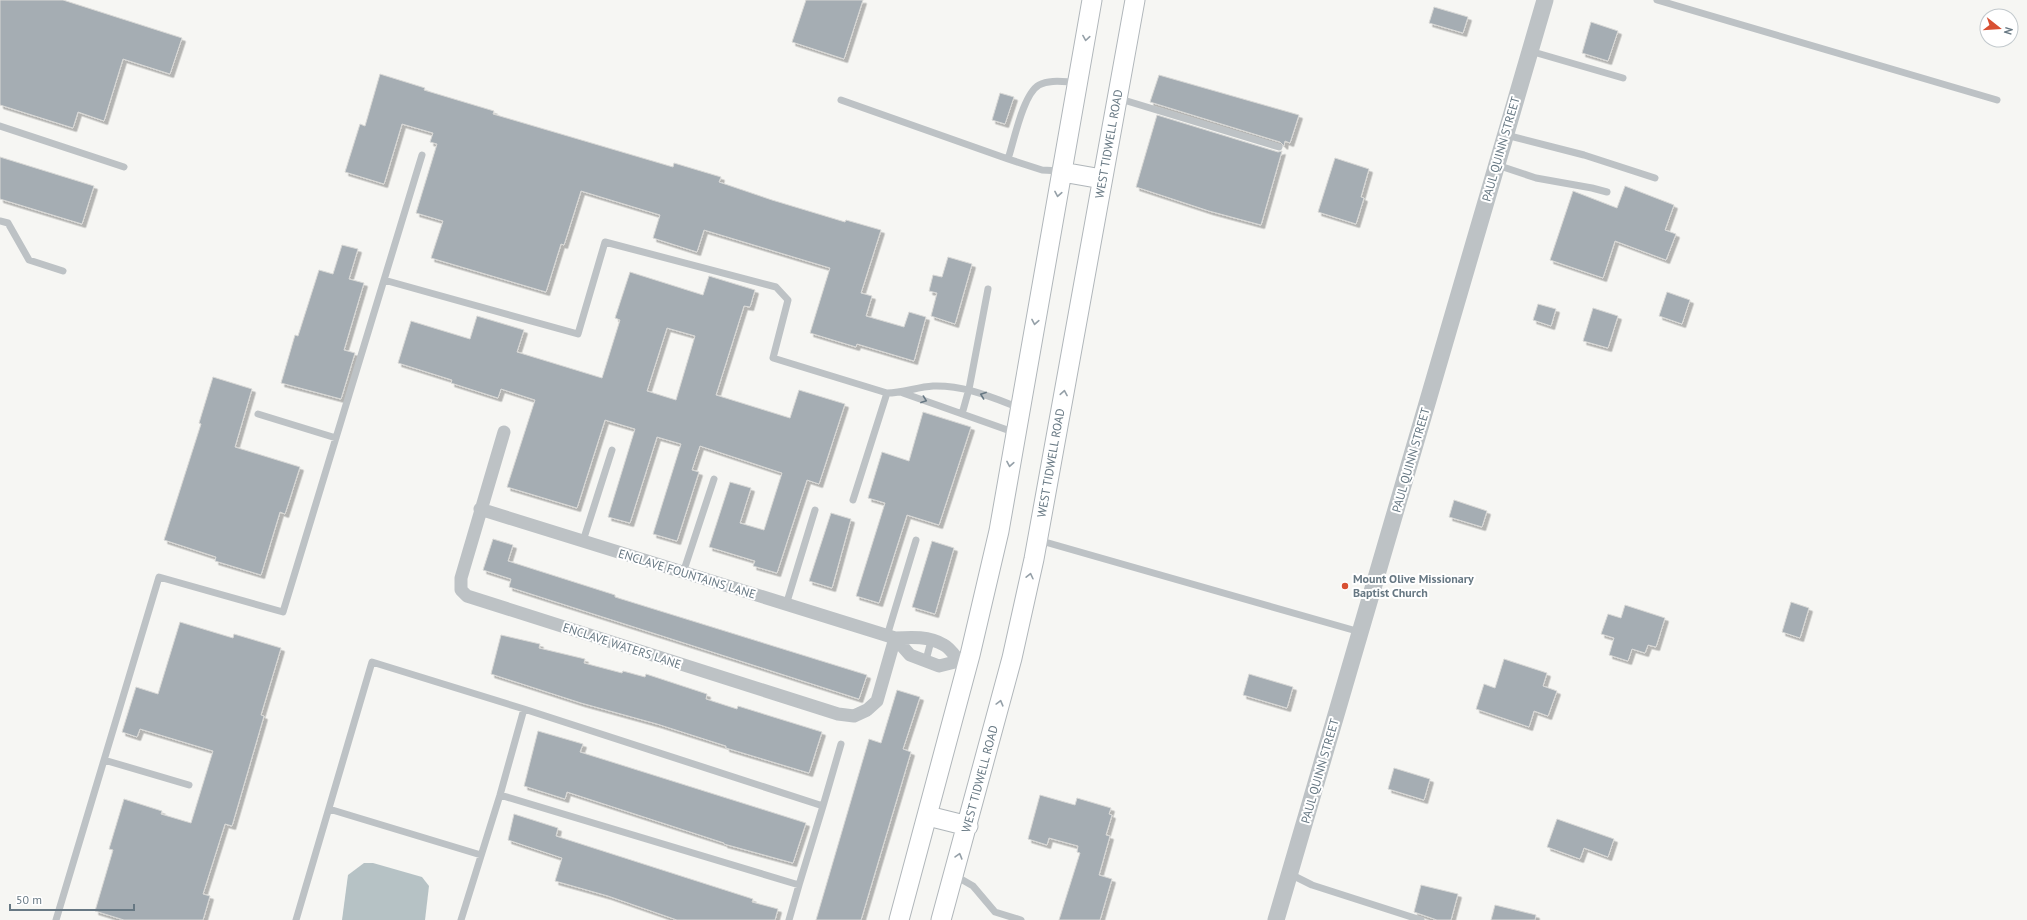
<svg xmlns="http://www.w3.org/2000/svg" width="2027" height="920" font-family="'PT Sans',sans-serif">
<defs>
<filter id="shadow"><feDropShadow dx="3.5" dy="3.5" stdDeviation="0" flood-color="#0004"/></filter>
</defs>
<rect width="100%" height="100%" fill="#f6f6f3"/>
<!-- water -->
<path fill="#b6c2c5" d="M364,863h9l49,14 7,9 -4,34h-83l6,-45z"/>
<!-- building -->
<path fill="#a5adb3" stroke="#d8d8d6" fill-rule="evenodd" filter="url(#shadow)" d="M0,0h63l119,38 -12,36 -47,-15 -19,62 -26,-9 -5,16 -73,-23z
M806,0h57l-19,59 -52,-17z
M1434,7l34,10 -5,16 -34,-10z
M1591,22l27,9 -10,30 -26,-8z
M380,74l45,14 -1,2 70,21 -1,3 180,53 1,-4 47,14 -2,5 53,18 73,22 1,-2 35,10 -20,63 11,3 -6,20 38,11 5,-15 17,5 -12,44 -57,-17 -1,3 -46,-14 20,-65 -126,-38 -7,22 -44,-14 7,-23 -79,-24 -17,54 -3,-1 -15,48 -115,-34 12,-37 -27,-8 21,-69 -7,-2 3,-9 -31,-9 -18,60 -39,-12 15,-48 5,2z
M1159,75l140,40 -9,28 -5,-2 -1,5 -4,-4 -130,-40z
M1000,93l14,4 -9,27 -13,-4z
M1157,115l121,37 4,-1 -21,74 -52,-14 -73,-24z
M0,157l94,29 -12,38 -82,-25z
M1335,158l34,11 -8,28 3,1 -8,26 -38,-12z
M1625,186l49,19 -9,25 11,4 -10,26 -51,-19 -12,37 -53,-18 23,-69 44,17z
M342,245l16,4 -9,30 15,4 -20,67 11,3 -14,46 -60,-16 14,-48 3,1 21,-66 14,4z
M948,257l24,7 -17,60 -24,-8 6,-23 -8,-2 4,-16 9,2z
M630,272l73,23 6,-19 46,14 -5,17 -6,-1 -28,89 74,23 9,-28 46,14 -26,80 -12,-4 -30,93 -24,-7 2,-5 -46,-14 21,-65 21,6 -11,35 24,7 18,-57 -82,-27 -8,24 7,2 -22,69 -24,-7 28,-90 -24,-7 -27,86 -22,-6 27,-88 -30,-9 -28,88 -70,-21 28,-87 -34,-11 -3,9 -47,-15 1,-3 -54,-17 13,-42 59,18 7,-23 47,14 -7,22 85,26 18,-58 -5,-2zM667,328l28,8 -19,64 -29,-9z
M1667,292l23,8 -8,24 -23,-8z
M1538,304l18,5 -5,17 -18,-6z
M1593,308l25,8 -10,32 -25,-7z
M213,377l39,12 -17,58 65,20 -15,47 -5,-2 -19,63 -46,-14 1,-4 -52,-17 37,-116 -2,-1z
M923,412l48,15 -32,98 -32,-10 -28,88 -23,-7 29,-93 -17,-5 14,-46 27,9z
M1454,500l33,11 -5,16 -33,-10z
M831,513l20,6 -19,69 -23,-7z
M493,539l20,6 -5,16 107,34v2l252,78 -8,24 -350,-112 2,-8 -28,-9z
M932,541l22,7 -19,66 -23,-7z
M1791,602l18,6 -9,30 -18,-6z
M1625,605l40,13 -9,29 -8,-2 -3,8 -13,-4 -4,12 -19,-6 5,-17 -13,-4 7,-20 13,4z
M180,622l53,16 1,-4 47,14 -20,67 3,1 -32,110 -7,-2 -22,70 7,2 -7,24h-79l-29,-9 18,-61 -4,-1 15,-50 38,12 -1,3 30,9 22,-72 -73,-22 -3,8 -15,-5 14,-45 22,7z
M501,635l39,9 -1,4 46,11 -1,4 38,10 1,-2 22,6 1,-3 61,20 -1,5 31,10 1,-3 84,26 -13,41 -83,-25v-2l-69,-22 -76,-21 -90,-29z
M1504,659l43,14 -4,13 14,5 -9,25 -14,-5 -5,16 -53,-18 8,-25 11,4z
M1249,674l44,13 -6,21 -44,-13z
M897,690l23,7 -17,52 8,3 -50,168h-45l53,-181 12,4z
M538,731l45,13 -3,8 226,71 -13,40 -69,-19v-1l-157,-51 -2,7 -41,-13z
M1394,768l36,11 -6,21 -36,-11z
M1040,795l35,10 2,-7 34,10 -2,6 3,1 -6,20 4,1 -11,39 13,4 -12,41h-41l21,-67 -3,-1 1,-6 -29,-8 -2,7 -19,-6z
M514,814l44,14 -2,8 197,63 -1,3 26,7 -3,11h-98l-69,-24 -53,-15 7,-23 -54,-18z
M1557,819l57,20 -6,18 -24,-9 -4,11 -33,-12z
M1421,885l37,9 -7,26h-14l-23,-8z
M1495,905l41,10 -1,5h-44z"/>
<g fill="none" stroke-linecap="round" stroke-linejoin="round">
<defs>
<path id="secondary" d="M1062,172l40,7
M928,816l40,10
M899,920l71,-265 29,-124 93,-531
M941,920l71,-262 22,-99 101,-559"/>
</defs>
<!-- secondary casing -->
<use href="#secondary" stroke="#b0b6ba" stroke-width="21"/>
<!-- service -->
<path stroke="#bdc2c5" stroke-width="7" d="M1657,0l340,100
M1530,51l93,27
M1117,98l162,49
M841,100l167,59
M0,126l124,41
M1506,135l78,20 71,23
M1497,165l39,13 56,10 15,4
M1061,171l-19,-1 -34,-11c6,-18 15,-65 31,-74 11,-6 26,-3 37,-3
M0,221l8,2 21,37 34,11
M384,280l194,54 27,-92 171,45 12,13 -15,58 114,35c16,0 30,-6 46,-7 31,-1 58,11 87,22
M903,393l113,40
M258,414l78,24
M962,414l7,-25 19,-100
M853,500l34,-107
M1038,540l322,92
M583,541l29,-91
M683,573l31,-94
M786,605l29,-95
M887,636l29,-96
M926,660l5,-19
M104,760l85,25
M823,806l18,-62
M329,809l152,46
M1290,874l22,11 109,35
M954,875l19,11 22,26 26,8
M56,920l103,-343 124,35 139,-457
M296,920l76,-258 152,47
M461,920l39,-125 24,-86 299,97 -24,79 -299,-90
M789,920l10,-35"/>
<!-- minor -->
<path stroke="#bdc2c5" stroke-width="13" d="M504,432l-43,146v12l6,6 371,118 16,2 13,-6 10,-9 18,-63
M480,509l415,129c17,-1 34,-2 49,7 6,3 11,11 15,16
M895,638l15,17 29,11 20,-5 6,2"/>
<!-- tertiary -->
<path stroke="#bdc2c5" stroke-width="17" d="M1276,920l269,-920"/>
<!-- secondary -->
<use href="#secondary" stroke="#fff" stroke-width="19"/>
</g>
<!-- one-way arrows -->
<defs><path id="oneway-chevron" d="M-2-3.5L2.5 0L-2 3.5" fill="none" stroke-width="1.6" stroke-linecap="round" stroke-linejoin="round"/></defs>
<g stroke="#95a0a8">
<use href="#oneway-chevron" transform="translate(1086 38) rotate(99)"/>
<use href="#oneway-chevron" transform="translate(1058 194) rotate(100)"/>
<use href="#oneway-chevron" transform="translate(1035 322) rotate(100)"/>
<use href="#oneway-chevron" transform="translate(1064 393) rotate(-80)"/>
<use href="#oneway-chevron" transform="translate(1010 464) rotate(100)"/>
<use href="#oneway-chevron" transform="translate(1030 576) rotate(-77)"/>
<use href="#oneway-chevron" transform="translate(1000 703) rotate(-75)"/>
<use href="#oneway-chevron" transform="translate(959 856) rotate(-74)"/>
</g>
<g stroke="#677883">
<use href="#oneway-chevron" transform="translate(983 395) rotate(-160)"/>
<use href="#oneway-chevron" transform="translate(924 400) rotate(20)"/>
</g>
<!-- markers -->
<circle fill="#d84f32" stroke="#fff" stroke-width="1.5" cx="1345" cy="586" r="4"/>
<g text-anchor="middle" stroke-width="4" stroke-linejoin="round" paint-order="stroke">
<!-- street labels -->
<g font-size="12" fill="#677883" stroke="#fff">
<text transform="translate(1109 144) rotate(-80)" y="4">WEST TIDWELL ROAD</text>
<text transform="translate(1501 149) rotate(-74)" y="4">PAUL QUINN STREET</text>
<text transform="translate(1411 460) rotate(-74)" y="4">PAUL QUINN STREET</text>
<text transform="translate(1051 463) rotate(-80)" y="4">WEST TIDWELL ROAD</text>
<text transform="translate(687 574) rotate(17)" y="4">ENCLAVE FOUNTAINS LANE</text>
<text transform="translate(622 646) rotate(18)" y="4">ENCLAVE WATERS LANE</text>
<text transform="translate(1320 771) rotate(-74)" y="4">PAUL QUINN STREET</text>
<text transform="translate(980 779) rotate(-75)" y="4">WEST TIDWELL ROAD</text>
</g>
<!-- poi labels -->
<g font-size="12" font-weight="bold" fill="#677883" stroke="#fff" text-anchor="start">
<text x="1353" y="583">Mount Olive Missionary<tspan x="1353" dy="14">Baptist Church</tspan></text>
</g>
</g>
<!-- north arrow -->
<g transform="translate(1999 28) rotate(107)"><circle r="19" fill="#ffffff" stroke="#c2c9cd"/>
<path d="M0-3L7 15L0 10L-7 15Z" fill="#d84f32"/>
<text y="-6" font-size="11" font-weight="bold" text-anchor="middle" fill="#677883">N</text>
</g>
<!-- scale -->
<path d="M10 904v6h124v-6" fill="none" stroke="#677883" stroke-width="2"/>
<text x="16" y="904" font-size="12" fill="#677883" stroke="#ffffff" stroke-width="3" paint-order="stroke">50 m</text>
</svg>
